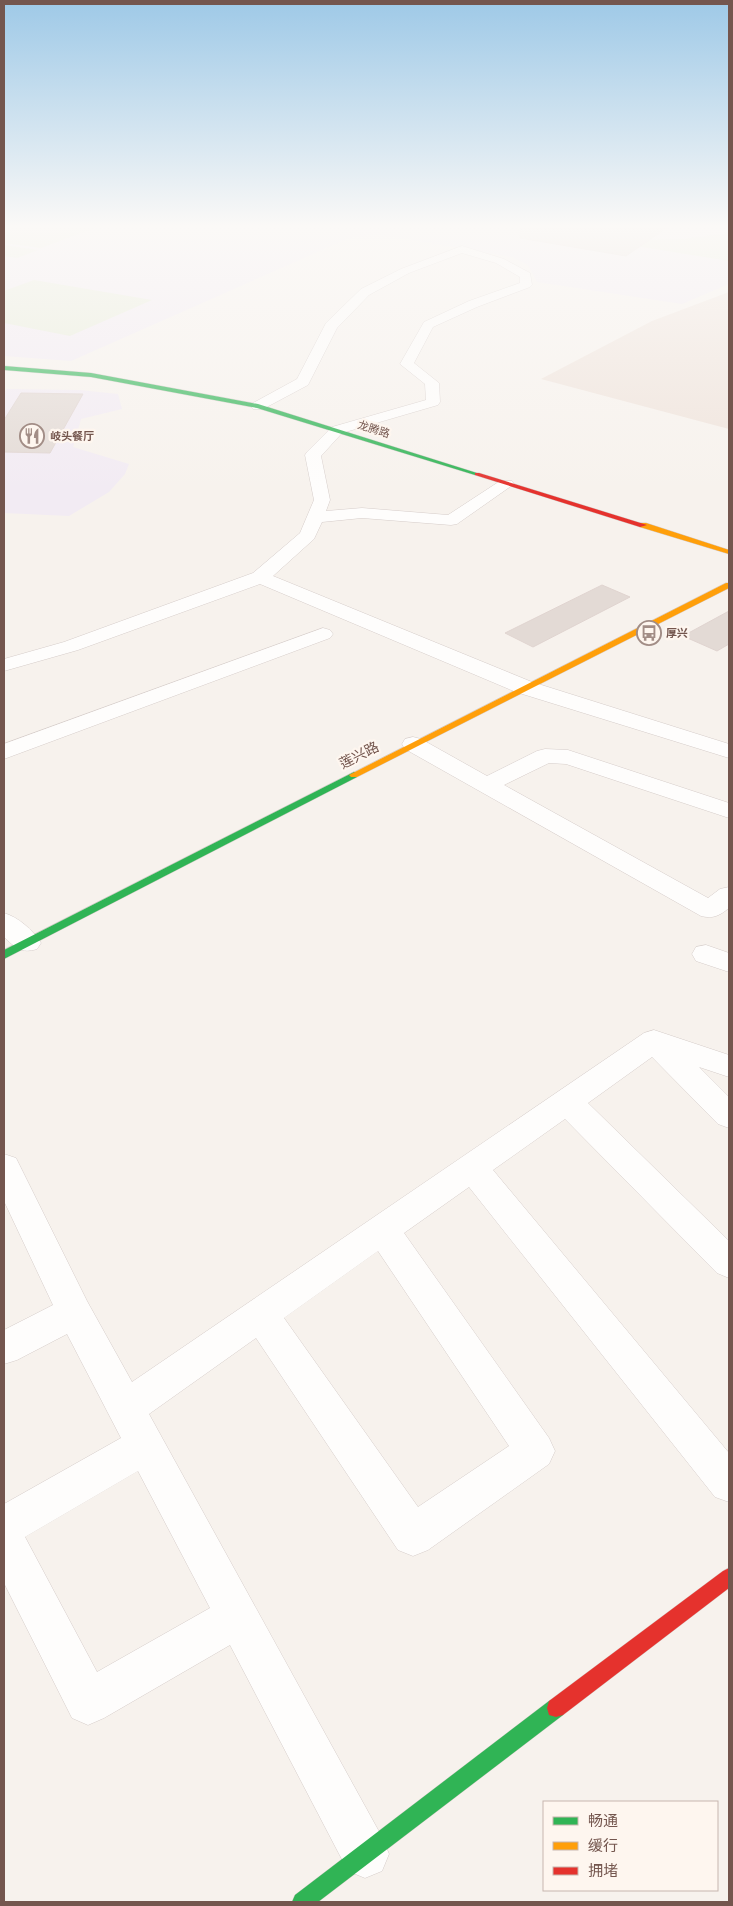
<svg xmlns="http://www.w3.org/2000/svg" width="733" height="1906" font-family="Overpass,'Noto Sans SC',sans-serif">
<rect width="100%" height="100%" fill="#f7f2ed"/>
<!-- residential -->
<path fill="#efe3db" d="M729,292v137l-188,-50 111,-58z"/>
<!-- education -->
<path fill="#f2ebf3" d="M4,225h725v59l-47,20 -145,-22 -9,-17 -16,-8 -129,-22h-14l-20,3 -278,123 -67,-5z
M7,389l73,1 38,4 4,15 -41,10 -8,28 56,17 -4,10 -16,18 -40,24 -65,-3v-121z"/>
<!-- green -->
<path fill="#e7ecd9" d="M23,225h80l-62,23 -37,-5v-11z
M729,233v28l-124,-20 77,-2z
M4,245l34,5 -21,8 -13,-2z
M34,280l118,20 -82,36 -66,-13v-32z"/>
<!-- building -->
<path fill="#e3dad5" stroke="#e0d4d0" d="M521,225h150l-45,31 -106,-18z
M21,393l62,1 -33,59 -46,-1v-32z
M602,585l28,12 -97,50 -28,-14z
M729,611v33l-12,7 -34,-15z"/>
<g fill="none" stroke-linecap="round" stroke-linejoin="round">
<defs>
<path id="street" d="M462,246l42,13 26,14 2,12 -2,2 -53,20 -44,20 -19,36 25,20 1,19 -2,3 -96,28 -21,23 9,44 -4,11 36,-3 86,7 52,-34h12l2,3 -57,40 -6,1 -89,-7 -40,4 -8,17 -41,37 259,106 197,62v14l-213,-66 -256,-108 -182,66 -74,21v-12l60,-17 189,-69 47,-40 14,-33 -9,-45 2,-3 25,-25 94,-27 -1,-16 -25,-20 24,-42 45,-21 51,-18v-6l-24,-14 -34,-10 -53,20 -40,22 -32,33 -29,57 -45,24h-10l-2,-3 2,-3 44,-24 29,-56 35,-34 40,-20z
M323,628l7,2 3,4 -3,4 -326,121v-15z
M413,737l8,2 66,37 50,-25 8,-2 23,1 161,53v15l-163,-54 -17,-1 -45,22 204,113 12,-9 9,-2v21c-10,8 -16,11 -28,8l-296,-167 -3,-5 3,-5z
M4,913c14,4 29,17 37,30l-4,6c-16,5 -22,-2 -33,-12z
M706,945l23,8v19l-33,-11 -4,-7 4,-7z
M654,1030l75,25v22l-30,-10 30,30v31l-11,-4 -66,-67 -64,46 141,138v37l-12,-5 -152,-154 -72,51 236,283v49l-14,-5 -246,-310 -65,46 145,205 6,13 -6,13 -121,86 -15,6 -15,-6 -142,-212 -107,76 233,423 7,17 -7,17 -17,7 -17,-7 -118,-226 -126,73 -16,7 -16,-7 -68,-135v-79l117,-66 -54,-104 -50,26 -13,4v-34l49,-25 -49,-104v-47l12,4 71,143 45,81 512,-349zM378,1251l131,195 -91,61 -134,-189zM138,1471l72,137 -113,64 -72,-135z"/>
<path id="fast" d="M4,366l87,7 167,31 222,70 -5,1 -218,-67 -166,-31 -87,-7z
M354,772l3,1v4l-353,182v-9z
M556,1699l7,2 2,7 -2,7 -245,187h-26l3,-7 254,-194z"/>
<path id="slow" d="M640,523h6l83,27v4l-89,-27z
M726,583h3v5l-372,189h-6l-2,-2z"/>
<path id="jam" d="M475,473h4l168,52 -7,2 -165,-52z
M729,1568v20l-166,127 -7,2 -7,-2 -2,-7 2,-7 174,-130z"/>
</defs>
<!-- street casing -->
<use href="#street" stroke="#d6cdca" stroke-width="1"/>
<!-- fast casing -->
<use href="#fast" stroke="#d6cdca" stroke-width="1"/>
<!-- slow casing -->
<use href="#slow" stroke="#d6cdca" stroke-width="1"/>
<!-- jam casing -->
<use href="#jam" stroke="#d6cdca" stroke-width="1"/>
<!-- street -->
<use href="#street" fill="#fefdfc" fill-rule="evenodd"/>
<!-- fast -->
<use href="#fast" fill="#30b455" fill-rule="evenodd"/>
<!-- slow -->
<use href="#slow" fill="#ff9f0a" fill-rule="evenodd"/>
<!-- jam -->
<use href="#jam" fill="#e5322d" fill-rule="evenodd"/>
</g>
<!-- sky -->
<linearGradient id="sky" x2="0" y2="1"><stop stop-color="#9ec9e7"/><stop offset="0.46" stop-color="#fbf9f7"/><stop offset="1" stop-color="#fbf9f7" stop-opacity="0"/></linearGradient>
<rect width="733" height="492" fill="url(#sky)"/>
<!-- icons -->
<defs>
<symbol id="restaurant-ring" viewBox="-11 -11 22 22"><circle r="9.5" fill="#fef6ef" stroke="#a28d86" stroke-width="1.5"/><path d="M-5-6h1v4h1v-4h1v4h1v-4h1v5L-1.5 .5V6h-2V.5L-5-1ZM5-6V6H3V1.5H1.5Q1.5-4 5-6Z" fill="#a28d86"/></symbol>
<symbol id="bus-ring" viewBox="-11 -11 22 22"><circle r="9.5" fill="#fef6ef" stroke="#a28d86" stroke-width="1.5"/><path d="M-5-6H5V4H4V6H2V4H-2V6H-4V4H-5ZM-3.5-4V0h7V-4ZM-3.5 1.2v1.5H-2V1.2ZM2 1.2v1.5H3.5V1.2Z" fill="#a28d86"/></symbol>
</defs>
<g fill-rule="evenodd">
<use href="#restaurant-ring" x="18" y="422" width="28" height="28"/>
<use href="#bus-ring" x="635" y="619" width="28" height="28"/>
</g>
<g text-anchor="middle" stroke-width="4.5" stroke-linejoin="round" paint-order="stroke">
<!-- far-street labels -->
<g font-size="11" fill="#74564e" stroke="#fef6ef">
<text transform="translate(374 429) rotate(17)" y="4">龙腾路</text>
</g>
<!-- far-poi labels -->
<g font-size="11" font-weight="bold" fill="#74564e" stroke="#fef6ef" text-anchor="start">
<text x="50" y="440">岐头餐厅</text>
<text x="666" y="637">厚兴</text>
</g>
<!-- street labels -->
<g font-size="14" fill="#74564e" stroke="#fef6ef">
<text transform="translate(359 755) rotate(-27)" y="5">莲兴路</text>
</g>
</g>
<!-- border -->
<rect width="733" height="1906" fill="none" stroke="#74564e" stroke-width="10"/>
<!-- legend -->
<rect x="543" y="1801" width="175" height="90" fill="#fef6ef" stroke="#c7b6af"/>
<rect x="553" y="1817" width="25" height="8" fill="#30b455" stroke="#c7b6af"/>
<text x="588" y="1826" font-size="15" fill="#74564e">畅通</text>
<rect x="553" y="1842" width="25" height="8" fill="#ff9f0a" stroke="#c7b6af"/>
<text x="588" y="1851" font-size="15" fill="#74564e">缓行</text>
<rect x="553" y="1867" width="25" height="8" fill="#e5322d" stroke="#c7b6af"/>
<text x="588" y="1876" font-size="15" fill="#74564e">拥堵</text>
</svg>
